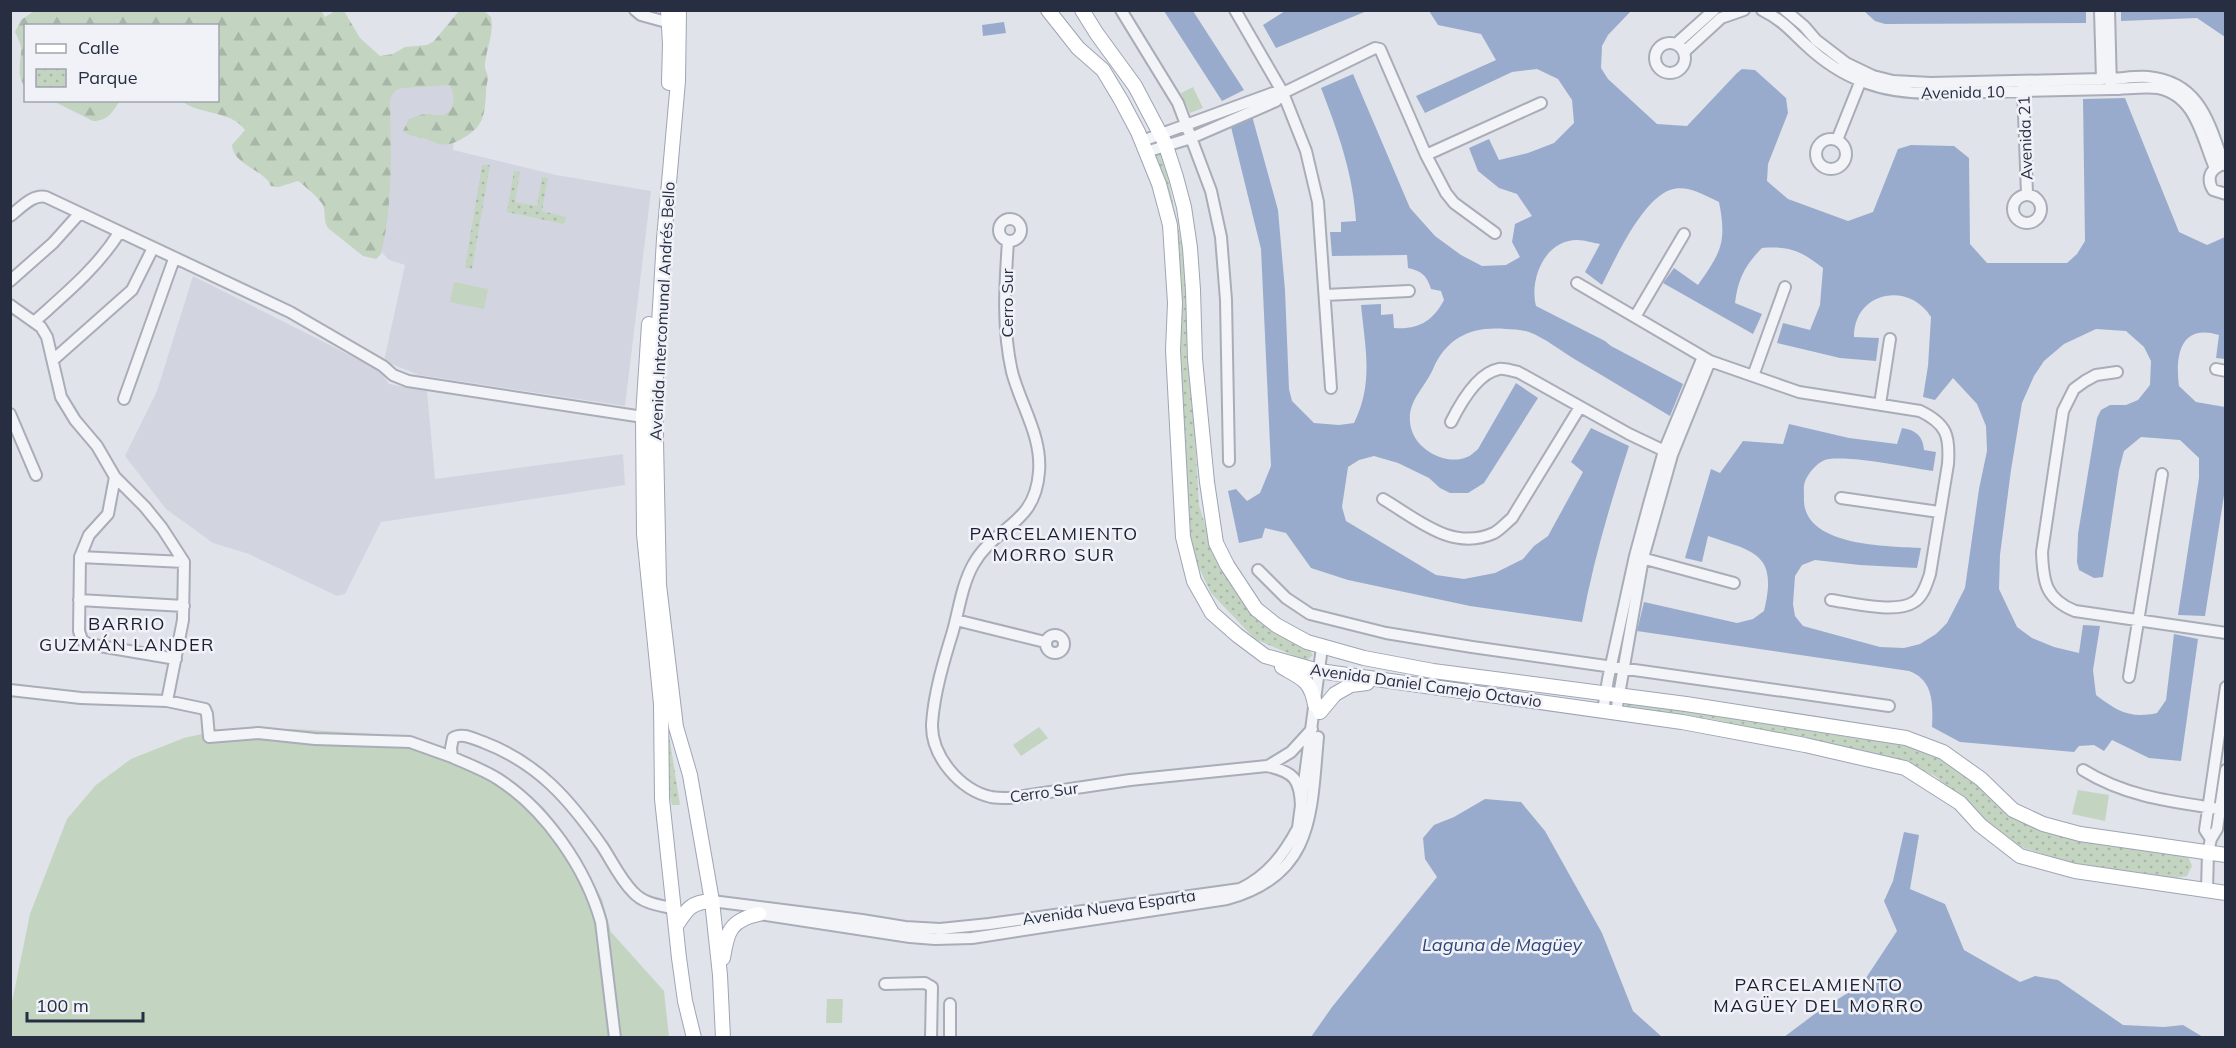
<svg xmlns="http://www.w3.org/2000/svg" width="2236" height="1048" font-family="Mulish,sans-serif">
<defs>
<pattern id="forest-firs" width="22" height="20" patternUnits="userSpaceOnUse" patternTransform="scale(1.5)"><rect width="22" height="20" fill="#c3d4c1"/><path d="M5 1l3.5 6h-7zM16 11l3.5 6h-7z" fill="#a8b6a7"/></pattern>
<pattern id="park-dots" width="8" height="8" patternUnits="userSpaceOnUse" patternTransform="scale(1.5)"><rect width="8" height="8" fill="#c3d4c1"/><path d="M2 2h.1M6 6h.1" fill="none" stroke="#a8b6a7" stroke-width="1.8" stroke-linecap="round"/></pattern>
</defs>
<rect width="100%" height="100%" fill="#e0e3ea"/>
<!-- built -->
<path fill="#d2d5df" d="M384,80l71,5 -2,65 103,25 95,16 -26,215 -206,-31 -35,-14 21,-96 -16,-5 -9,-10z
M193,276l186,94 10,14 38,7 8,88 188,-25 2,31 -244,37 -36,72 -8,2 -88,-42 -36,-11 -47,-34 -41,-53 32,-65z"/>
<!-- forest -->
<path fill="url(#forest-firs)" d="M321,10l4,7 10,-6h9l16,27 20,18 13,-2 12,-7 22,-2 7,-4 25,-30h25l7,6c3,17 -4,30 -6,46 -1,6 2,9 3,14 0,4 -2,9 -2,13 -1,26 -2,37 -26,50 -12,6 -20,6 -31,0 -9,-4 -18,-2 -26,-9l6,-12c6,-2 12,-5 19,-5 5,0 10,2 15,1 13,-4 12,-21 7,-30l-47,3c-8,1 -11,5 -13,13 1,51 3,103 -9,153l-5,5 -13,-3 -35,-28c-5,-8 -2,-15 -5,-23 -3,-6 -19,-20 -25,-24l-20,6 -7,-1c-7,-17 -37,-20 -39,-41l13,-15c-14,-20 -46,-15 -63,-29l36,-1v-74h-192l-1,61c-10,-14 -3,-25 -4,-40 -1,-5 -4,-11 -6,-15l6,-12 13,-9z
M53,101h67c-8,11 -12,20 -27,20z"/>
<!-- park -->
<path fill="url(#park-dots)" d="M1163,154l21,102 15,249 15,49 37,58 58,38 4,5 -7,6 -51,-22 -44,-46 -21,-44 -6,-44v-82l-9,-184 -21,-82z
M482,165h8l-18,104 -7,-1z
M514,171l6,1 -5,30 22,4 5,-29 6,1 -6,33 24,6 -2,7 -57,-12z
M1626,703l75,10 159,26 38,3 37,11 42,31 39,33 42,19 129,18 5,12 -5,10 -12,2 -107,-16 -53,-17 -80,-69 -42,-18 -182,-39 -87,-12z
M669,735l11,70h-8l-7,-31v-37z"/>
<!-- garden -->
<path fill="#c3d4c1" d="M1193,87l10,21 -13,5 -9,-20z
M454,282l34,7 -4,20 -34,-7z
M1039,727l9,11 -27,18 -8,-11z
M225,729h68l114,7 51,18 41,19 44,34 27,36 32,56 9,33 53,59 5,46 -658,1v-31l19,-93 37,-95 29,-34 35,-26 53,-21z
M2078,790l31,5 -4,26 -33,-7z
M827,999h16l-1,24h-16z"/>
<!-- water -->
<path fill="#99abcc" d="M1164,11h29l51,79 -22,11z
M1285,11v-1l82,1 -91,37 -13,-23z
M1429,11h202l-23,24 -6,11 -1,22 7,11 49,45 30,2 50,-53 5,-4 13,1 31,28 2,15 -20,51 -1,17 21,18 60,22 25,-9 25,-63 13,-4 43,1 15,12 1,86 17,19h80l10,-9 8,-13 -2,-142 42,-1 54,134 28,13 18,-8v122l-9,-1 3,-23c-39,-12 -44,21 -40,51l17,16 29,5v82l-20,127 -27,-1 21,-137v-20l-19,-18 -39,-3 -17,14 -5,19 -16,107 -9,1 -15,-8 -2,-8 1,-28 19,-116 4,-8 9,-5h16l12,-5 12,-15 1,-24 -7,-14 -18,-16 -30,-2 -32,15 -20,17 -10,15 -12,27 -11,67 -11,85 -1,34 18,38 15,11 22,9 25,6 4,-28 17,1 -7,44 3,25c21,16 34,24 61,18l9,-13 8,-66 24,5 -17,122 -32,-3 -37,-18 -8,11 -10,-6 -15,1 -5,6 -114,-10 -28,-15c1,-22 2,-47 -23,-56l-272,-40 7,-29 93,21 16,-4 11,-8c14,-58 -9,-59 -56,-75l-6,26 -17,-4 26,-89 9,4 23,-32 40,3 6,-20 60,14 48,6 5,-16c14,2 21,8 22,22l12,2 -3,19c-28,-4 -77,-15 -104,-12 -10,1 -19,12 -23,20 -3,6 -2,12 -2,18 -3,50 84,49 117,51l-4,20 -57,-3 -45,-5 -13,5 -7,11 -2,28 2,12 8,10 77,21 24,1 16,-4 16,-10 11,-11 18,-35 14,-99 8,-38 -1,-25 -9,-22 -24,-26 -18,22 -12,-3 5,-31 3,-49c-22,-36 -77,-26 -77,20l25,1 -3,23 -36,-3 -63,-15 6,-20 27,7 10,-25 3,-37c-22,-17 -32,-22 -61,-20 -17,17 -24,31 -27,55l27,11 -9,20 -90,-51 11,-15 24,17c23,-33 29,-42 21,-83 -15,-7 -33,-18 -49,-12 -28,10 -55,69 -68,95l-17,-13 15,-28c-7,-1 -15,-4 -23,-4 -32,0 -48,39 -41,66l69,35 6,5 72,38 -13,32c-32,-19 -63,-38 -94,-56 -15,-9 -31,-22 -47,-28 -7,-2 -16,-3 -23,-3 -34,-3 -59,8 -73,40 -9,21 -30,35 -21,62 6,19 34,35 55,26 4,-1 7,-5 11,-8l38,-66 22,15 -54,85 -16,10h-18l-10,-5 -11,-10 -31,-15 -24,-7 -15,4 -11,7 -6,40 4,14 90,54 28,4 31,-6 28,-14 11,-13 14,-10 35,-64 -12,-10 20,-34 38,18c-19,58 -36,116 -47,176l-112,-16 -122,-26 -37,-12 -25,-35 -21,-5 -3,10 -23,5 -11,-52 8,-2 11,12 13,-8 11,-27 -10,-217 -30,-122 21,-11 26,94 7,80 4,99 3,12 22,22 25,2 15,-2c20,-40 11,-76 7,-118l20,-1v11l12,-1 1,14c24,2 39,-7 50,-28l-3,-9 -10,-2c-4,-13 -9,-18 -23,-21l-1,-13 -75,1 -2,-24h11v-10l15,-1c-3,-48 -18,-89 -35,-133l32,-14 57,134 25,28 26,19 21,11 24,-1 14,-8 -8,-15 3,-18 17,-8 -15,-22 -18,-6 -21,-17 -9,-23 20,-9 10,21 29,-7 26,-10 20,-20 -2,-23 -14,-21 -21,-10 -25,3 -87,41 -9,-17 80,-36 -15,-26 -43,-9z
M1864,11h222v12l-201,1 -10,-3z
M2121,11h104v26l-28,-19 -76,3z
M1004,22l2,11 -23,3 -1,-11z
M1090,527l5,14 -24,1 5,-14z
M1485,799l36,3 24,29 57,102 31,78 29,26h-351l21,-30 105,-130 -12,-18 -2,-21 11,-13 20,-8z
M1904,832l15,3 -9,54 35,15 19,46 56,32 15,-6 23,4 65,45 41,2 19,-2 20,12h-419l32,-24 46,-29 35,-53 -13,-30 9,-20z"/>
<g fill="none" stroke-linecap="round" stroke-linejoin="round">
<defs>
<path id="minor" d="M635,10l6,5 29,8
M1121,10l57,93 33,88 10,46 5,63 3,161
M1235,10l48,83 23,58 12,51 13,186
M1762,10c20,10 28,20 44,35 37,35 76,48 126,48l179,-4 -2,-79
M1785,10l19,16 12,14 30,23 27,13 20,5 38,2 171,-4 -2,-69
M1655 58a15 15 0 1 1 30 0a15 15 0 1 1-30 0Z
M1676,44l38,-34
M1684,52l37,-34 23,-8
M2106,79c14,0 28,-3 42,-2 52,5 61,46 76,88
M2023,87l4,107
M2111,89c15,0 33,-3 47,-1 38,7 44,50 57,80
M1816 154a15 15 0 1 1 30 0a15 15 0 1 1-30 0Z
M1837,140l26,-65
M1142,141l131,-48h10
M1146,152l45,-14 85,-37 7,-8 92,-45 5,1 46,106 20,38 8,10 41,30
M1426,155l115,-52
M2219,166c-10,5 -12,14 -6,24l13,4
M2013 209a14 14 0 1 1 28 0a14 14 0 1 1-28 0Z
M10,216c11,-8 22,-22 36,-19l244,115 93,54 10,9 15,6 235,36
M999 230a11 11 0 1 1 22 0a11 11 0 1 1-22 0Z
M1008,241c-3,44 -6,87 4,131 9,34 30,64 27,100 -4,54 -44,53 -66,93 -11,20 -14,44 -20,66 -9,29 -19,62 -21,93 -1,32 28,66 59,73 6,1 12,1 18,1l121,-18 137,-14c27,6 33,13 34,40
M10,281l43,-38 26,-29
M1577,283l133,78 89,31 121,19c27,13 30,25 28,53l-18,110c-3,9 -7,23 -16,28 -18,12 -62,1 -83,-2
M1325,295l84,-4
M10,305l31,22 6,10 14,60 14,23 22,26 18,31 -7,37 -19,21 -9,22
M1635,317l49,-83
M34,322c31,-28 63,-54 85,-89
M53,360l79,-70 21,-42
M2216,369l10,2
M2117,372l-21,3 -11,6 -11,8 -11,22 -21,141c1,29 3,47 33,59l151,22
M1753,376l32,-89
M124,399l50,-140
M1880,404l10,-65
M10,414l26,61
M1451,422c9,-18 26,-49 48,-53 5,-1 13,2 19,3l111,62 42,20
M1841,498l98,14
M1383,499c34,20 69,53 111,34 6,-3 12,-10 18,-15l68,-111
M1638,557l96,26
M1258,570l28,28 24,16 76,19 86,14 417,59
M79,600l105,6
M956,620l89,22
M1046 644a9 9 0 1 1 18 0a9 9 0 1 1-18 0Z
M176,659l-88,-15 -6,-4 -3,-9 1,-74 104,5
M2129,677l33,-203
M10,690l71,8 86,3 16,-81 1,-58 -22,-34 -17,-21 -30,-30
M167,701l38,8 2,5 2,23 49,-4 57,6 95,3 42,15
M1603,711l5,-32 27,-123 14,-52 15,-53 39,-94
M1616,712l27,-154 29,-103 38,-94
M1268,766l23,-14 21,-23
M2083,770c45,28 93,32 143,40
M2211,839l-6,-9 21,-143
M2207,890l1,-38 3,-13 6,-10 9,-59
M712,901l150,19 43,7 35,2 49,-5 251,-35c28,-13 44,-35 58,-61l24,-181
M759,914l151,23 25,2 37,-1 255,-39c88,-24 84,-87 91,-162
M885,984l40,-1 7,4 -1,51
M950,1004v34
M615,1038l-14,-116c-15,-54 -56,-113 -103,-143 -14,-9 -31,-15 -46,-22l-1,-9 2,-10c9,-6 21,1 30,4 55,21 86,57 119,104 10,15 18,33 31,46 11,12 26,13 42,17"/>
<path id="major" d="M668,10l2,34 -1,39
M679,10l-1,71 -14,158 -9,153 4,193 17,142 14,48 22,126 8,74 3,63
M1048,10l30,38 25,22 18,30 17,32 21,52 11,41 5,78 -2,47 10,187 11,44 18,32 25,22 28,21 54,15 363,51 123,23 100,23 55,35 20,22 40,31 55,15 151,22
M1082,10l15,24 38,52 30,57 11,34 8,30 6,41 3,42 2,69 12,123 9,61 11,22 29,44 20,16 31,17 57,16 69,13 253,33 220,34 37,14 38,27 32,31 30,14 37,10 146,21
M649,324l-6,93 1,117 17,170 1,95 17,159 6,43 9,37
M1282,667c19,11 29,13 33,38
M1320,712l15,-18 16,-9 16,-2
M676,926c11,-17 15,-24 36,-25
M723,958c4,-26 7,-38 36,-44"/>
</defs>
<!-- minor casing -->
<use href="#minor" stroke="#a8adb8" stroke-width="14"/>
<!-- major casing -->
<use href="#major" stroke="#9ea5b6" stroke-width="16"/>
<!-- minor -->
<use href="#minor" stroke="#f3f4f8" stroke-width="10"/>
<!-- major -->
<use href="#major" stroke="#fff" stroke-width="14"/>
</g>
<g text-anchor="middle" stroke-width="5" stroke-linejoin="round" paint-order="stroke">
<!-- street labels -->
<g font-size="16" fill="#272e42" stroke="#f0f2f7">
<text transform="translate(1963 92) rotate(-1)" y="6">Avenida 10</text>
<text transform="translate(2025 138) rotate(-92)" y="6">Avenida 21</text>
<text transform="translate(1007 303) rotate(-90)" y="6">Cerro Sur</text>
<text transform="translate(662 311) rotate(-87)" y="6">Avenida Intercomunal Andrés Bello</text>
<text transform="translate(1426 685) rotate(8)" y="6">Avenida Daniel Camejo Octavio</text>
<text transform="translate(1044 792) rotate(-8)" y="6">Cerro Sur</text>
<text transform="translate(1109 907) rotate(-8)" y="6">Avenida Nueva Esparta</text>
</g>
<!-- neighbourhood labels -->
<g font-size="18" letter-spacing="1.5" fill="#1a1f33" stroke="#f0f2f7">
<text x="1054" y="540">PARCELAMIENTO<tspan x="1054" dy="21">MORRO SUR</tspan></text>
<text x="127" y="630">BARRIO<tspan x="127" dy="21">GUZMÁN LANDER</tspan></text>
<text x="1819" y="991">PARCELAMIENTO<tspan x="1819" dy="21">MAGÜEY DEL MORRO</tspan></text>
</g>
<!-- water labels -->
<g font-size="18" font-style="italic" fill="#2f4679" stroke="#f0f2f7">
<text x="1502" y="951">Laguna de Magüey</text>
</g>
</g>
<!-- border -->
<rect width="2236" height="1048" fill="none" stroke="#272e42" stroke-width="24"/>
<!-- legend -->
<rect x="24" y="24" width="195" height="78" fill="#f0f2f7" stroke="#a0a4af" stroke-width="1.5"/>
<rect x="36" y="44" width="30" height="9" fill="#ffffff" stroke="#a0a4af" stroke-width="1.5"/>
<text x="78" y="54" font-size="18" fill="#272e42">Calle</text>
<rect x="36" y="69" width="30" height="18" fill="url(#park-dots)" stroke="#a0a4af" stroke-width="1.5"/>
<text x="78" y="84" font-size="18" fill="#272e42">Parque</text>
<!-- scale -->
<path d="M27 1012v9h116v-9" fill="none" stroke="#272e42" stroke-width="3"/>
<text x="36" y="1012" font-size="18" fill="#272e42" stroke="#f0f2f7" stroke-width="4.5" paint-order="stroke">100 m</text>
</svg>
